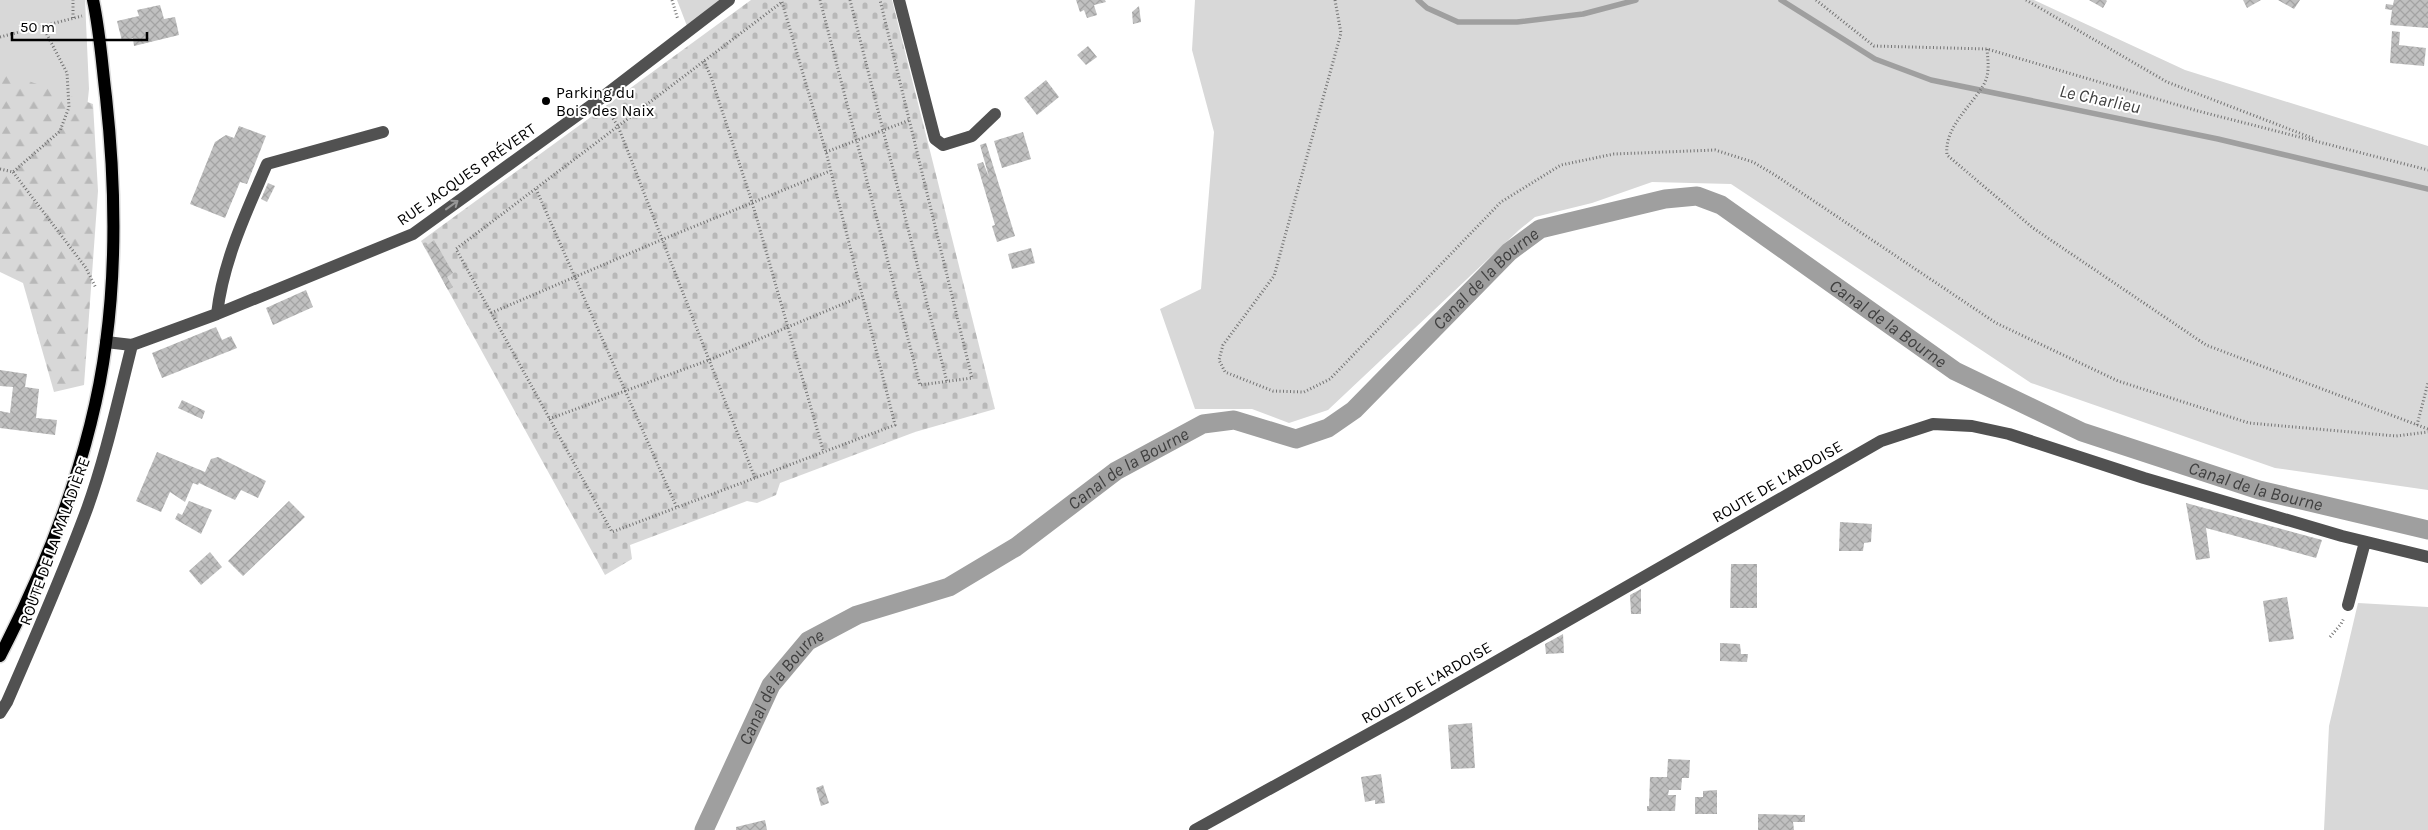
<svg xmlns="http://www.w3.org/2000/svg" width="2428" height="830" font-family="Karla,sans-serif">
<defs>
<pattern id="forest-firs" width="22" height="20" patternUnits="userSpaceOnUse" patternTransform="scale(1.25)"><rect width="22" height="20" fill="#d8d8d8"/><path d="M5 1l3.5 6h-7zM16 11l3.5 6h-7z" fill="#b8b8b8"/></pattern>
<pattern id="cemetery-stones" width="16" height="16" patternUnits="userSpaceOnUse" patternTransform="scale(1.25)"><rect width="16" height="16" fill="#d8d8d8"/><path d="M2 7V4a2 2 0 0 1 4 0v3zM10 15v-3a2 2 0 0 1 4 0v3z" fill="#b8b8b8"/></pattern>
<pattern id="building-cross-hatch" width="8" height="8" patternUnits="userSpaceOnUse" patternTransform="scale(1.25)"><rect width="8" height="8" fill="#c0c0c0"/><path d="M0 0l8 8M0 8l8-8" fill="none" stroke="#a3a3a3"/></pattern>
</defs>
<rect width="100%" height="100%" fill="#fff"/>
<!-- green -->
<path fill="#d8d8d8" d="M0,0h85l4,89 -3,29 -86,143z
M677,0h42l-32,26z
M1195,0h839l151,70 243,76v344l-153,-22 -244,-85 -300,-199 -79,-2 -60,21 -57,14 -16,13 -191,180 -39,13 -37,-14h-57l-35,-100 41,-20 13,-157 -22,-82z
M2358,603l70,4v223h-104l5,-104z"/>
<!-- forest -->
<path fill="url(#forest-firs)" d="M6,73l87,31 5,87 -14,194 -30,7 -31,-109 -23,-11v-192z"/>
<!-- cemetery -->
<path fill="url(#cemetery-stones)" d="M751,0h141l103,409 -80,23 -135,51 -4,12 -19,8 -10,-2 -117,44 2,14 -27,16 -184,-334z"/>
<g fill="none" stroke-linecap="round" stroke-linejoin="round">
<!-- stream -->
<path stroke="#9f9f9f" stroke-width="5.5" d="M1418,0l9,8 31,14h59l66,-8 53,-14
M1781,0l94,59 56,21 287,59 210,50"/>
<!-- canal -->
<path stroke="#9f9f9f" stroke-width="19" id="s1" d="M704,830l67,-145 37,-44 49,-26 92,-28 67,-40 100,-76 87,-47 31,-4 62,19 32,-11 26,-18 155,-158 31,-23 125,-30 32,-3 24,9 234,166 127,61 177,58 169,40"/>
</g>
<!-- building -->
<path fill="url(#building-cross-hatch)" d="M1076,0h29l1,2 -12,3 3,10 -10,3 -3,-8 -4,2z
M2089,0h17l1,1 -4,7z
M2243,0h18l-14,8z
M2278,0h22l-6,9z
M2394,0h34v28l-38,-3 2,-15 -7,-1 1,-5 7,1z
M160,5l4,14 11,-2 4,18 -45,11 -1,-8 -11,3 -5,-20 22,-5 -2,-6z
M1139,6l2,16 -8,2 -1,-12z
M2392,31l8,1 -1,13 27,3 -2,18 -34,-3z
M1088,46l9,11 -11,8 -9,-10z
M1046,80l13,17 -22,18 -13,-17z
M239,126l27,10 -19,48 -7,-2 -15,36 -35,-14 25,-62 11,-7 8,3z
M1023,132l8,27 -29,9 -8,-27z
M986,143l29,93 -18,6 -5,-16 3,-1 -18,-61 6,-2 6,15 -9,-32z
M268,183l7,3 -8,16 -6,-3z
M434,240l19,33 -6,4 6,10 -5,3 -23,-43z
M1031,248l4,15 -23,6 -4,-15z
M306,290l7,17 -40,18 -7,-17z
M216,327l6,13 9,-4 6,12 -75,30 -10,-25z
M0,370l27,4 -2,13 14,2 -3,29 21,2 -2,15 -55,-7v-17l10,2 3,-26 -13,-1z
M182,400l23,11 -3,8 -24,-11z
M157,452l48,20 6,-13 7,-2 48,24 -8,17 -17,-8 -6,10 -36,-17 -1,2 -5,-2 -8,19 -15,-10 -9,20 -25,-11z
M189,501l23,9 -11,24 -26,-15 3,-6 4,2z
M289,501l16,16 -62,59 -15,-15z
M2186,503l136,37 -6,18 -110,-30 4,30 -14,2z
M1840,522l32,2 -1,18 -7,1 -1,8h-24z
M210,552l12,15 -21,18 -12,-14z
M1731,564h26v44h-27z
M1641,589v25h-10l-1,-19z
M2287,597l7,42 -25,3 -6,-41z
M1563,634l1,19 -18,1 -1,-10z
M1720,643l20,1 1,10h7l-1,8 -27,-1z
M1472,723l3,45 -24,1 -3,-44z
M1668,759l22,1 -1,18h-7l-1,12h-12l-1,5h8l-1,16h-28v-5h2l1,-29h17z
M1381,774l4,29 -10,1v-4l-10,2 -4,-25z
M823,785l6,18 -8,3 -5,-18z
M1717,790v24h-22v-17h8v-6z
M1758,814l47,1v7h-12l1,8h-36z
M765,820l2,10h-31v-3z"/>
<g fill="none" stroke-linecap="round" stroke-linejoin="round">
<defs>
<path id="major" d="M0,656c50,-97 92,-205 106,-313 11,-82 9,-164 0,-246 -4,-32 -6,-65 -13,-97"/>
</defs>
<!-- major casing -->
<use href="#major" stroke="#dbdbdb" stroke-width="15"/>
<!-- path -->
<path stroke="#737373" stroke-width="3" stroke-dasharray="1 2.5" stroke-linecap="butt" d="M672,0l6,20
M820,0l100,385 52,-7 -92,-378
M850,0l97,382
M1335,0l6,33 -67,243 -51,69 -4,15 6,12 48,19 31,1 26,-13 171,-177 60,-37 53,-11 101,-4 38,12 22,13 221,148 122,58 131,42 147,13 32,-4
M1816,0l58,46 113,3 211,62 230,59
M2026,0l141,82 148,57
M782,2l44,150 69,273 -283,107 -156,-283z
M73,18v-18
M0,37l82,-21
M1987,49c1,12 3,24 -3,35 -13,23 -40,43 -37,71l86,73 173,117 222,84
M704,61l7,16 41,125 71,248
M607,110l11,16 137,352
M826,152l84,-32
M0,169l13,3 47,-41 9,-24 -2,-34 -25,-48
M13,172l73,96 10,20
M536,189l141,319
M491,313l170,-73 169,-69
M549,419l160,-59 153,-64
M2417,425l11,-42
M2330,637l11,-13 3,-6"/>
<!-- minor -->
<path stroke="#515151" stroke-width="12" d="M899,0l36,139 8,6 29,-9 23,-22
M217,314c6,-53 29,-101 50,-150l116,-32
M106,342l26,3 85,-31 196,-80 187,-135 129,-99
M2348,605l17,-63
M0,713l7,-11c28,-64 56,-128 80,-193 19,-53 31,-109 45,-164
M1195,830l208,-115 478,-274 52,-17 39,2 37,8 135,44 198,58 86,21"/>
<!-- major -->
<use href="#major" stroke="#000" stroke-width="12"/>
</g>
<!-- one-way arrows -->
<defs><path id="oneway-shaft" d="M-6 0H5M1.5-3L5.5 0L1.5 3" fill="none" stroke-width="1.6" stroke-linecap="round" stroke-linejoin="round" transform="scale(1.25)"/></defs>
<use stroke="#979797" href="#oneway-shaft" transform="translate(452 205) rotate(-36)"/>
<!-- markers -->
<circle fill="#000" stroke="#fff" stroke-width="2" cx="546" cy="101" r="5"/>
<g text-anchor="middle" stroke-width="4" stroke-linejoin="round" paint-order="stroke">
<!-- poi labels -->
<g font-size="16" fill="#000" stroke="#fff" text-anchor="start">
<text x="556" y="98">Parking du<tspan x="556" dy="18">Bois des Naix</tspan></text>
</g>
<!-- street labels -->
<g font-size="16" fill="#000" stroke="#fff">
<text transform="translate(466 174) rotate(-35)" y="6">RUE JACQUES PRÉVERT</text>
<text transform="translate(1777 481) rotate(-30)" y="6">ROUTE DE L'ARDOISE</text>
<text transform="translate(54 541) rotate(-70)" y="6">ROUTE DE LA MALADIÈRE</text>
<text transform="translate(1426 682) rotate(-30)" y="6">ROUTE DE L'ARDOISE</text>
</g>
<!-- water labels -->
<g font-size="18" font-style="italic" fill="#404040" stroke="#fff">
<text transform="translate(2100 99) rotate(12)" y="6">Le Charlieu</text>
<text dy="6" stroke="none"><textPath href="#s1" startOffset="1019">Canal de la Bourne</textPath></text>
<text dy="6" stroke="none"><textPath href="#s1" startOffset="1484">Canal de la Bourne</textPath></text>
<text dy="6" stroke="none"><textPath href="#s1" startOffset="584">Canal de la Bourne</textPath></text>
<text dy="6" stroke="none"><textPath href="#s1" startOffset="1889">Canal de la Bourne</textPath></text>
<text dy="6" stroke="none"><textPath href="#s1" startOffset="164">Canal de la Bourne</textPath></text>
</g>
</g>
<!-- scale -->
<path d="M12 32v8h135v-8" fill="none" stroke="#000000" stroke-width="2.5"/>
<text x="20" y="32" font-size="15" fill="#000000" stroke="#ffffff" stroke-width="4" paint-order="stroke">50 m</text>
</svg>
